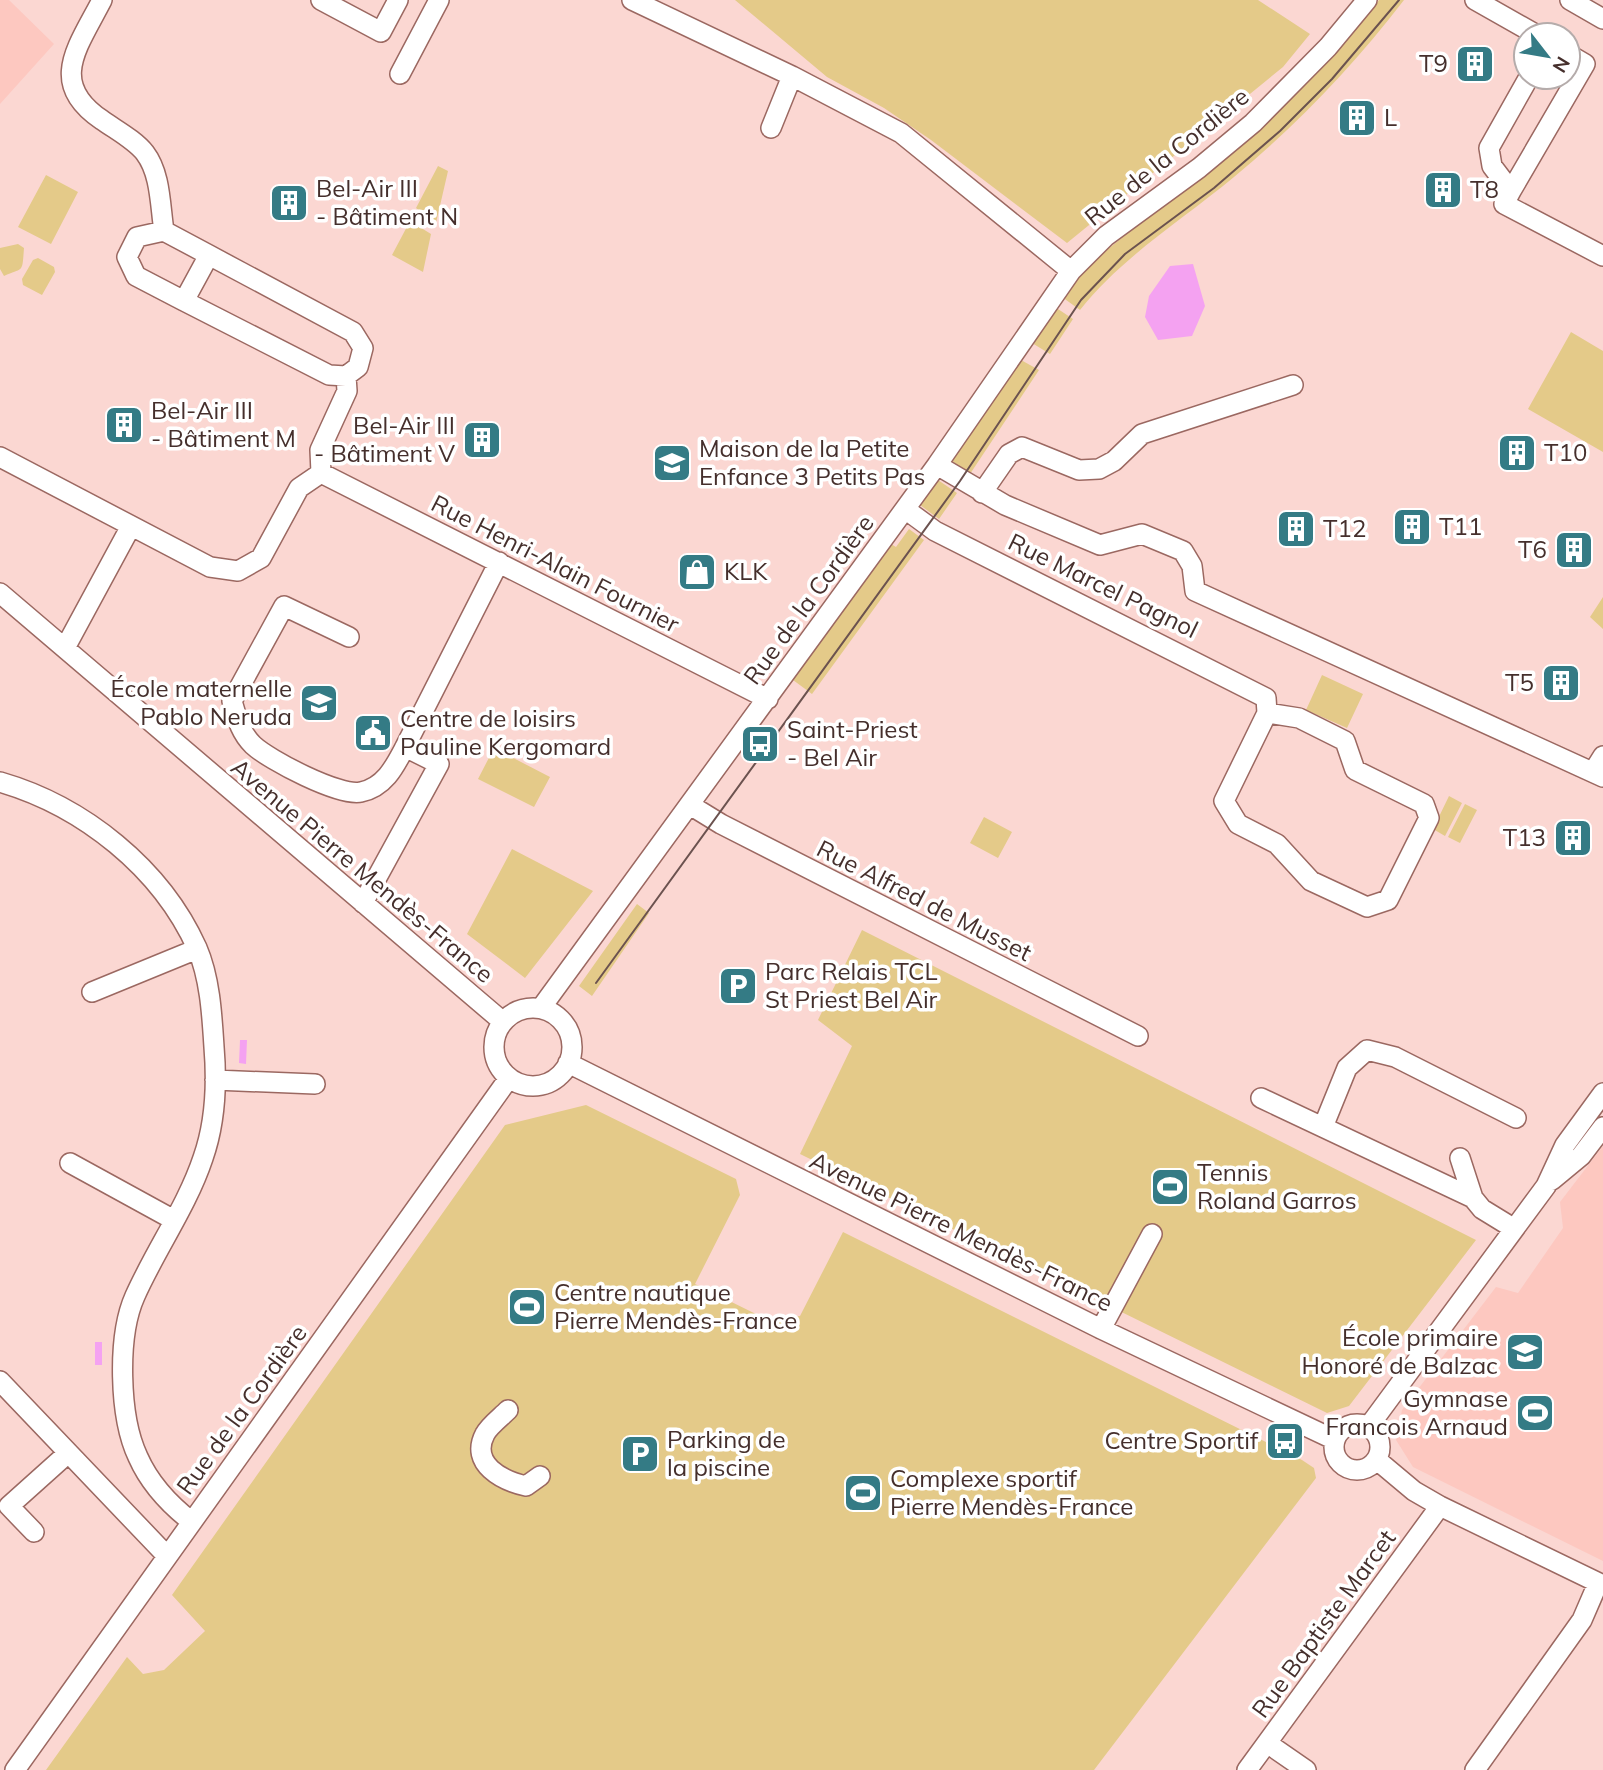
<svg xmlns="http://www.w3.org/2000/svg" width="1603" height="1770" font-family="Mulish,sans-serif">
<rect width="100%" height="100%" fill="#fbd7d2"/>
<!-- built -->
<path fill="#fdc8c0" d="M0,0h9l45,44 -54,60z
M1603,1146v415l-190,-94 -17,-27 6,-30 94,-123 22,6 45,-65 -3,-26z"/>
<!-- green -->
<path fill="#e4ca89" d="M735,0h523l52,34 -27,33 -216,176 -136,-103 -47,-32 -57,-31z
M1379,0h25c-50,65 -107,125 -170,177 -53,44 -111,79 -154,133l-18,-13c38,-51 93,-81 141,-120 66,-52 124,-112 176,-177z
M438,166l10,5 -12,52 -20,-15z
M46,175l32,17 -27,52 -33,-17z
M410,221l21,13 -8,38 -31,-17z
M18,244l6,4c-2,26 0,19 -20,28l-4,-7v-21z
M38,258l16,9 1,5 -13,23 -19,-10 -1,-6 11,-19z
M1055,307l18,12 -23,35 -18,-11z
M1571,332l32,19v101l-75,-43z
M1021,360l18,10 -69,104 -18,-13z
M938,480l19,13 -18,26 -19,-14z
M909,529l15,11 -112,154 -19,-14 98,-136 5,3z
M1603,597v32l-13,-12z
M1322,675l41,19 -16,34 -41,-18z
M494,748l56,29 -16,30 -56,-28z
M1449,796l13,7 -17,33 -12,-7z
M1465,804l12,6 -17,33 -12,-6z
M984,817l28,15 -14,26 -28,-15z
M512,849l81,42 -68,87 -58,-44z
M637,904l12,9 -57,83 -13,-10z
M862,930l614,310 -127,166 -22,7 -527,-259 52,-108 -34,-26z
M586,1105l150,74 4,16 -45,89 71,35 34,-3 43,-84 459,228 12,8 2,10 -222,292h-1048l81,-113 16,17 21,-4 41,-39 -33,-36 333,-470z"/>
<!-- water -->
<path fill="#f4a2f1" d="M1193,264l12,42 -13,30 -34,4 -13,-23 4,-21 21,-30z
M240,1040h7l-1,24 -7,-1z
M95,1342h7v23h-7z"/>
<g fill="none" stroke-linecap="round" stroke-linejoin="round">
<defs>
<path id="minor" d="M102,0c-24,47 -55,83 0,120 14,10 33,20 43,33 16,21 15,53 19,78
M321,0l60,32 17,-32
M632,0l160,76 109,57 170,138
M1475,0l62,35
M1570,0l33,19
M400,74l39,-74
M1529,77l-40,71 3,18 19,25 -7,13 99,52
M771,128l21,-52
M1511,191l74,-127 -17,-10
M209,255l144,77 10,16 -5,19 -12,9 -17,-1 -145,-74z
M184,301l-48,-25 -9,-19 10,-20 27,-6 45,24
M0,457l210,110 28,4 23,-13 38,-70 22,-15 -1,-23 27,-59 -1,-15
M937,465l68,40 95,40 42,-11 41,17 9,15 3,25 408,186
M321,473l447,226
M982,493l27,-39 13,-7 57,23 20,-1 15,-8 28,-27 151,-49
M905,509l30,22 331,167 1,15 -43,88 14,23 39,20 34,37 56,26 21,-7 41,-82 -5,-14 -69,-34 -10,-29 -46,-23 -32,-5
M0,593l502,428
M349,637l-65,-31 -52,95c5,17 8,31 21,44 16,15 87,52 108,47 24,-5 34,-26 44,-45
M65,648l66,-122
M1593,772l10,-16
M0,782c83,24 161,86 197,166 13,30 15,67 17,99 3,36 1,77 -11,111 -16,48 -47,91 -68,138 -18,40 -16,121 3,161 11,25 32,48 54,65
M690,805l31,19 417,212
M363,903l76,-139 -34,-17 94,-185
M92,992l105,-43
M541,1008l396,-543 134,-194 35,-35 93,-68 54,-45 75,-76 39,-47
M494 1047a39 39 0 1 1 78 0a39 39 0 1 1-78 0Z
M568,1063l533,266 234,111
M215,1080l100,4
M1261,1098l212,100
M1323,1127l24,-59 20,-18 28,7 121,61
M1460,1158l13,40 9,11 31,19
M70,1163l104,57
M1552,1180l29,-24 22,-29
M1101,1329l51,-95
M0,1381l167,175
M508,1410c-7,7 -19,16 -23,24 -16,30 18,47 41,52l14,-10
M1334 1447a23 23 0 1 1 46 0a23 23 0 1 1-46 0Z
M1369,1426l177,-240 19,-41 38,-52
M1377,1460l37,31 26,15 163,79
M34,1532l-25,-26 58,-52
M1267,1743l39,27
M15,1770l494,-692
M1247,1770l193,-264
M1475,1770l107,-150 16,-37"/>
</defs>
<!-- minor casing -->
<use href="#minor" stroke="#9b6861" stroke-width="22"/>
<!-- minor -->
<use href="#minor" stroke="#fff" stroke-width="19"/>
<!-- tram -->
<path stroke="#6b524f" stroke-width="2" d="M596,983l364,-502 121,-181 44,-46 89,-66 66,-57 52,-52 67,-79"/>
</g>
<!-- icons -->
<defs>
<symbol id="building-square" viewBox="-11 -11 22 22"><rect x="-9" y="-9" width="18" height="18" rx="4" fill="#347b85" stroke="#fff"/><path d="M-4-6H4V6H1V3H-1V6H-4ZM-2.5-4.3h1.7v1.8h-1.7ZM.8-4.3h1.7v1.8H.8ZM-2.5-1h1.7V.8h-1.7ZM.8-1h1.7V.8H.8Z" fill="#fff"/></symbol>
<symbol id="school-square" viewBox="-11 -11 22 22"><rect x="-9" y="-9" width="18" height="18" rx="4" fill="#347b85" stroke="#fff"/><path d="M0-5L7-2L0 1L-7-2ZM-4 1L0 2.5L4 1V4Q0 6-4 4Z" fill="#fff"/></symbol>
<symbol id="shop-square" viewBox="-11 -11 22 22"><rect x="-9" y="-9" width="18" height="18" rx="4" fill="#347b85" stroke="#fff"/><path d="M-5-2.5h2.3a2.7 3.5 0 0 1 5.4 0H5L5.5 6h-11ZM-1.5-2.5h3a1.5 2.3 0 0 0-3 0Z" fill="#fff"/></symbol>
<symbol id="civic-square" viewBox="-11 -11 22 22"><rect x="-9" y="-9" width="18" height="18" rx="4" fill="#347b85" stroke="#fff"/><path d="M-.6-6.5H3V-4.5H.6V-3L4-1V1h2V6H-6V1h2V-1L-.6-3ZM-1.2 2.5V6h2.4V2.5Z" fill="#fff"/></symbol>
<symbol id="bus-square" viewBox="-11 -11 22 22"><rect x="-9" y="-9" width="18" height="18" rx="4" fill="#347b85" stroke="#fff"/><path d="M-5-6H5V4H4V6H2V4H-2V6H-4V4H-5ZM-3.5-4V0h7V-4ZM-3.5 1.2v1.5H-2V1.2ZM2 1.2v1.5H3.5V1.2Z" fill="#fff"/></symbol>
<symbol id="parking-square" viewBox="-11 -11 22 22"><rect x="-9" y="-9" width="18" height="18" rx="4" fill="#347b85" stroke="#fff"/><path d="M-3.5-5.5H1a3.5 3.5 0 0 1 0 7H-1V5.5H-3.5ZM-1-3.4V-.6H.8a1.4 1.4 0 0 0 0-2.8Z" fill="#fff"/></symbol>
<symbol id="stadium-square" viewBox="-11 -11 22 22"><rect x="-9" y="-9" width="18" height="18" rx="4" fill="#347b85" stroke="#fff"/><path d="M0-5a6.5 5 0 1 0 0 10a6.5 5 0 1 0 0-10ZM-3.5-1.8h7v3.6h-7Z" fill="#fff"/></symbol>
</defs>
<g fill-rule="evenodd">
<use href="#building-square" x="1453" y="42" width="44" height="44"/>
<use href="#building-square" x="1335" y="96" width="44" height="44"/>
<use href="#building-square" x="1421" y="168" width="44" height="44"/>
<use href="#building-square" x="267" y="181" width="44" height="44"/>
<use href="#building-square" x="102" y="403" width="44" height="44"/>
<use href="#building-square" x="460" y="418" width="44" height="44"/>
<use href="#building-square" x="1495" y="431" width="44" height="44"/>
<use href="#school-square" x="650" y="441" width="44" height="44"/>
<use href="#building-square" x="1390" y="505" width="44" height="44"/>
<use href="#building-square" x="1274" y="507" width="44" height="44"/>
<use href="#building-square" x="1552" y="528" width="44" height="44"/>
<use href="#shop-square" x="675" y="550" width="44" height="44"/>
<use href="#building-square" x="1539" y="661" width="44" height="44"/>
<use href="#school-square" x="297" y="681" width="44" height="44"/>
<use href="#civic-square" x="351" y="711" width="44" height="44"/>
<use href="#bus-square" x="738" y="722" width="44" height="44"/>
<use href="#building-square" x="1551" y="816" width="44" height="44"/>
<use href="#parking-square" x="716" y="964" width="44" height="44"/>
<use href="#stadium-square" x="1148" y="1165" width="44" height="44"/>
<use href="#stadium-square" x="505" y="1285" width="44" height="44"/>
<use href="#school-square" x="1503" y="1330" width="44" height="44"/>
<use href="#stadium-square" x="1513" y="1391" width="44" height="44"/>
<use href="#bus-square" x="1263" y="1419" width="44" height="44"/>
<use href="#parking-square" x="618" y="1432" width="44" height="44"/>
<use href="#stadium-square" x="841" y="1471" width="44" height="44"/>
</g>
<g text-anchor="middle" stroke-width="7" stroke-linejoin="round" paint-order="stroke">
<!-- poi labels -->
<g font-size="24" fill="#452f2c" stroke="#fff" text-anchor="start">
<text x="1448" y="72" text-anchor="end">T9</text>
<text x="1384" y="126">L</text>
<text x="316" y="197">Bel-Air III<tspan x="316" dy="28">- Bâtiment N</tspan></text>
<text x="1470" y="198">T8</text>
<text x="151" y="419">Bel-Air III<tspan x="151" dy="28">- Bâtiment M</tspan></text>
<text x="455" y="434" text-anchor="end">Bel-Air III<tspan x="455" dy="28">- Bâtiment V</tspan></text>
<text x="699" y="457">Maison de la Petite<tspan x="699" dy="28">Enfance 3 Petits Pas</tspan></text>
<text x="1544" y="461">T10</text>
<text x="1439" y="535">T11</text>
<text x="1323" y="537">T12</text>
<text x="1547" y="558" text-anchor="end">T6</text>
<text x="724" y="580">KLK</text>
<text x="1534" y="691" text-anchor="end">T5</text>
<text x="292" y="697" text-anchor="end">École maternelle<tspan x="292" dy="28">Pablo Neruda</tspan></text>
<text x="400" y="727">Centre de loisirs<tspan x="400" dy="28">Pauline Kergomard</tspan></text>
<text x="787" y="738">Saint-Priest<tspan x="787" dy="28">- Bel Air</tspan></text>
<text x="1546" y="846" text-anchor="end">T13</text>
<text x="765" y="980">Parc Relais TCL<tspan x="765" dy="28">St Priest Bel Air</tspan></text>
<text x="1197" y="1181">Tennis<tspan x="1197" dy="28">Roland Garros</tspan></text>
<text x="554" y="1301">Centre nautique<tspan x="554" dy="28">Pierre Mendès-France</tspan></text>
<text x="1498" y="1346" text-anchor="end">École primaire<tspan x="1498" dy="28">Honoré de Balzac</tspan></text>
<text x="1508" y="1407" text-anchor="end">Gymnase<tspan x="1508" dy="28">Francois Arnaud</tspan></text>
<text x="667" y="1448">Parking de<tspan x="667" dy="28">la piscine</tspan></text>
<text x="1258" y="1449" text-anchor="end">Centre Sportif</text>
<text x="890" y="1487">Complexe sportif<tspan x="890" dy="28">Pierre Mendès-France</tspan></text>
</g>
<!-- street labels -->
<g font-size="24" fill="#452f2c" stroke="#fff">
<text transform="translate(1167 157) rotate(-39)" y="8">Rue de la Cordière</text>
<text transform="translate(555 564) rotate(27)" y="8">Rue Henri-Alain Fournier</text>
<text transform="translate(1103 586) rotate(26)" y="8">Rue Marcel Pagnol</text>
<text transform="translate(809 600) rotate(-54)" y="8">Rue de la Cordière</text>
<text transform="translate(362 871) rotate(40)" y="8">Avenue Pierre Mendès-France</text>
<text transform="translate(924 901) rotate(27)" y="8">Rue Alfred de Musset</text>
<text transform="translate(961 1232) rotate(26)" y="8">Avenue Pierre Mendès-France</text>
<text transform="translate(242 1410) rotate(-54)" y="8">Rue de la Cordière</text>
<text transform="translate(1324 1624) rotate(-54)" y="8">Rue Baptiste Marcet</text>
</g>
</g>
<!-- north arrow -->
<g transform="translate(1547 56) rotate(121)"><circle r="33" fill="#ffffff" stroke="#b5acab" stroke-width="2"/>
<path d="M0-5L12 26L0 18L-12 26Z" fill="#347b85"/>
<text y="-10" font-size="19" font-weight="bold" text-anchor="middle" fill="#452f2c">N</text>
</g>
</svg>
